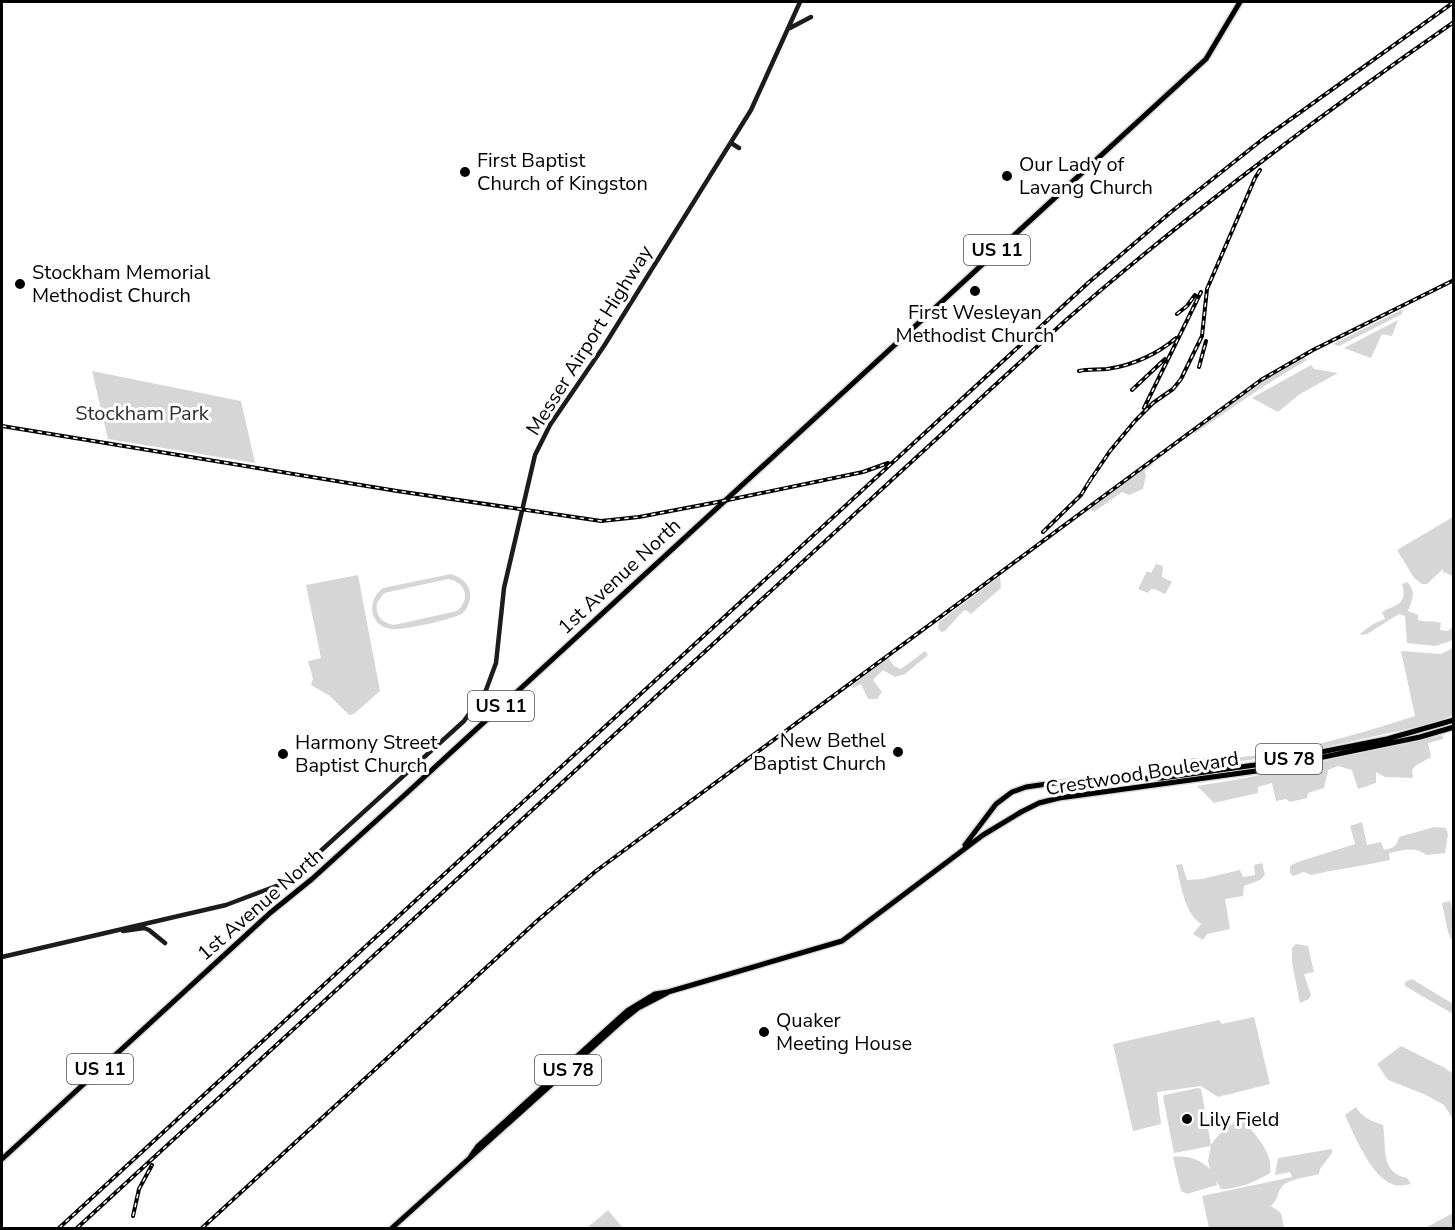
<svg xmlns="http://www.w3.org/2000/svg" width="1455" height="1230" font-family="'Nunito Sans',sans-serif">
<rect width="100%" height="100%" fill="#fff"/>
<!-- green -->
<path fill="#d6d6d6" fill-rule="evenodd" d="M1403,309l-1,5 -63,32 -6,-2z
M1398,320l-6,16 -10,-2 -11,24 -27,-10z
M1304,357l3,3 -43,26 -70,48v-3l66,-48z
M1311,365l3,4 24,4 -38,21 -22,18 -26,-14z
M92,371l149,30 14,62 -147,-24z
M1152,463l1,2 -9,6 2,4 -3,14 -14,6 -7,-3 -28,20 -4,-3z
M1453,517v59l-10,-4v-3l-16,15h-5l-8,-6 -17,-28z
M1156,564l7,2 -1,11 10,5 -7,12 -10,-5h-4l-3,4 -10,-4 9,-18 4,2z
M451,574c9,3 17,8 19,18 1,8 -2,16 -7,21 -7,6 -63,18 -72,16 -23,-3 -24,-30 -8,-41zM448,579c18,3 23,20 9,32l-63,14c-13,-2 -19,-10 -17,-22l7,-10z
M358,575l22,116 -26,23 -5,1 -19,-19 -19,-11 2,-6 -5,-18 13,-3 -15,-73z
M1000,576l1,12 -30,26 -5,-4 -3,1 -18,20 -4,1 -3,-4 1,-6z
M1407,582c10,10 5,18 1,29l10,4v5c9,3 16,0 23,3l-1,7 8,1 5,-4v13l-18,6 -28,-3 -2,-27 -6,-2 -32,20 -6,1v-2l12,-9 12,-5 -3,-7c15,-8 26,-8 20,-28z
M1453,648v67l-19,8 -126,28 -119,18 2,-11c76,4 152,-19 224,-42l-14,-65 40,3z
M925,651l3,4 -23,19 -10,3 -12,-7 -10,10 9,12 -5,7h-9l-7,-15 -8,4 -2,-2 37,-29 6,9 7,3z
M1443,735v4l-15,4 3,14 -16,9 -3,4 1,8 -28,-1 -9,-5v11l-18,6 -6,-19 -14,-4 -10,4 -4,18 -16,5 -1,5 -17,4 -4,-3 -10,2 -4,-18 -14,4v6l-44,10 -17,-17 49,-8z
M1362,822l5,23 14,-3 3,8c9,-2 13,-3 15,-13l35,-10 12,1 2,6 -3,19 -18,2c-13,-9 -23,-5 -38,-2l1,7c-27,6 -53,9 -79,15l-7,-3 -11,4 -3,-3v-7l8,-4 57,-18 -5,-18z
M1262,863l3,12 -5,5 -16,6 -1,10 -18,3 5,30 -23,5 -4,6 -10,-6 8,-10c-17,-12 -20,-39 -25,-59l6,-1 5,16 15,-1 38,-9 3,7 12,-2 -1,-10z
M1450,901l3,10v32l-5,-11 -6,-29z
M1296,944l12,2 6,26 -10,2 7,21 -2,4 -9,4 -8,-40v-15z
M1412,979l41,25v10l-48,-28v-4z
M1254,1017l16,67 -52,13 -17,-11 -44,6 4,32 -28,7 -20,-87 106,-24 3,4z
M1401,1046l44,22 8,6v45l-9,-14 -20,-11 -36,-14 -11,-16z
M1198,1088l3,1 10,56c9,-13 17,-21 32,-25 13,16 31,33 27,53 -14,9 -33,16 -49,16l-5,-9 1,5 -30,9 -6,-3 -8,-34c15,-2 26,2 37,12l-2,-8 3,-15 -37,7 -11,-56 1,-2z
M1356,1107c7,11 15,14 27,18 4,22 -4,47 24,53l4,6c-7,1 -13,3 -19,0 -21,-8 -38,-49 -47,-69z
M1332,1149v4l-12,16 -1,5c-10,3 -33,5 -38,14 -5,9 -2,9 -10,18l10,7 3,15h-75l-7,-32 90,-19 -2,-5 -15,3 3,-17z
M608,1210l15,18h-36z
M1453,1213v15h-28z"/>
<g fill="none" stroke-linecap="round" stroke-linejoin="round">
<defs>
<path id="primary" d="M965,845l31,-41 16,-12 14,-5 28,-4 108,-5 93,-13 132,-26 67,-19
M471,1156l7,-10 149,-135 28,-17 13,-2 174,-51 141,-106 38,-23 18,-9 20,-5 197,-27 164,-34 34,-10
M2,1159l268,-246 42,-34 97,-88 797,-732 34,-57
M392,1228l231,-208 15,-12 29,-15"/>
</defs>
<!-- primary casing -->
<use href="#primary" stroke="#dbdbdb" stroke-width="8"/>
<!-- secondary -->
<path stroke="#1c1c1c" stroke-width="4.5" d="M790,28l21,-11
M731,143l8,5
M123,931l21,-3 5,2 16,13
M2,957l224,-52 53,-20 14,-9 171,-155 22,-31 10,-27 8,-75 31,-133 15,-30 54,-79 147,-236 49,-108"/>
<!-- primary -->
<use href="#primary" stroke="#000" stroke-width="5"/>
<defs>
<path id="rail" d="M1177,314l10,-8 8,-11
M1199,367l7,-26
M1079,371c9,-2 18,-1 28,-2 24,-3 51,-15 69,-31
M1132,390l33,-31
M1144,408l57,-116
M2,426l395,65 204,30 38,-4 84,-16 140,-29 25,-9
M1089,482l21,-31 25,-30 18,-18 20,-14 8,-10 21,-43 5,-47 48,-111 5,-8
M1043,532l38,-37 11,-18
M133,1216l6,-27 13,-24
M59,1228l1029,-945 83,-71 92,-73 191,-137
M77,1228l989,-908c123,-107 254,-205 388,-298
M202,1228l336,-308 58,-49 665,-491 52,-30 141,-70"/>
</defs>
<!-- rail casing -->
<use href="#rail" stroke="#000" stroke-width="4"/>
<!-- rail -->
<use href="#rail" stroke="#fff" stroke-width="1.5" stroke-dasharray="4.5" stroke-linecap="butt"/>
</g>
<!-- markers -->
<g fill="#000" stroke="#fff" stroke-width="2">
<circle cx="465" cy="172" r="6"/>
<circle cx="1007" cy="176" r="6"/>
<circle cx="20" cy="284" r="6"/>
<circle cx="975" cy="291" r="6"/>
<circle cx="898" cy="752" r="6"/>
<circle cx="283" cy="754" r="6"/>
<circle cx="764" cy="1032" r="6"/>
<circle cx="1187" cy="1119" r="6"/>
</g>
<g text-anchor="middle" stroke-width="6" stroke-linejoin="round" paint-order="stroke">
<!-- shield labels -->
<g fill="#fff" stroke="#4c4c4c" stroke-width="1.5">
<rect x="964" y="235" width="66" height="30" rx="4.5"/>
<rect x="468" y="691" width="66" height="30" rx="4.5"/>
<rect x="1256" y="744" width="66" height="30" rx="4.5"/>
<rect x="67" y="1054" width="66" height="30" rx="4.5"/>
<rect x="535" y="1055" width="66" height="30" rx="4.5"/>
</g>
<g font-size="18" font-weight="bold" fill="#000">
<text x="997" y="256">US 11</text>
<text x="501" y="712">US 11</text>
<text x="1289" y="765">US 78</text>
<text x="100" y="1075">US 11</text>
<text x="568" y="1076">US 78</text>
</g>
<!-- poi labels -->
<g font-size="20" fill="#000" stroke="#fff" text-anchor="start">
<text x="477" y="167">First Baptist<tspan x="477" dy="23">Church of Kingston</tspan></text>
<text x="1019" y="171">Our Lady of<tspan x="1019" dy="23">Lavang Church</tspan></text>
<text x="32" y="279">Stockham Memorial<tspan x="32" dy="23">Methodist Church</tspan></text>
<text x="975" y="319" text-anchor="middle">First Wesleyan<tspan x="975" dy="23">Methodist Church</tspan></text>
<text x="886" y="747" text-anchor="end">New Bethel<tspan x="886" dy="23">Baptist Church</tspan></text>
<text x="295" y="749">Harmony Street<tspan x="295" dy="23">Baptist Church</tspan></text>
<text x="776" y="1027">Quaker<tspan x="776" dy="23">Meeting House</tspan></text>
<text x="1199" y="1126">Lily Field</text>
</g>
<!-- street labels -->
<g font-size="20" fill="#000" stroke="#fff">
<text transform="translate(589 340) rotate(-58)" y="7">Messer Airport Highway</text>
<text transform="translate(619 576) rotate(-43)" y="7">1st Avenue North</text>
<text transform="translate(1142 773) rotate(-9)" y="7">Crestwood Boulevard</text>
<text transform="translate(260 904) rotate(-41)" y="7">1st Avenue North</text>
</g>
<!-- park labels -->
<g font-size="20" fill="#2d2d2d" stroke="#fff">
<text x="142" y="420">Stockham Park</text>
</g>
</g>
<!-- border -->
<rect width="1455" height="1230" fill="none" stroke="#000000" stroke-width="6"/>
</svg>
